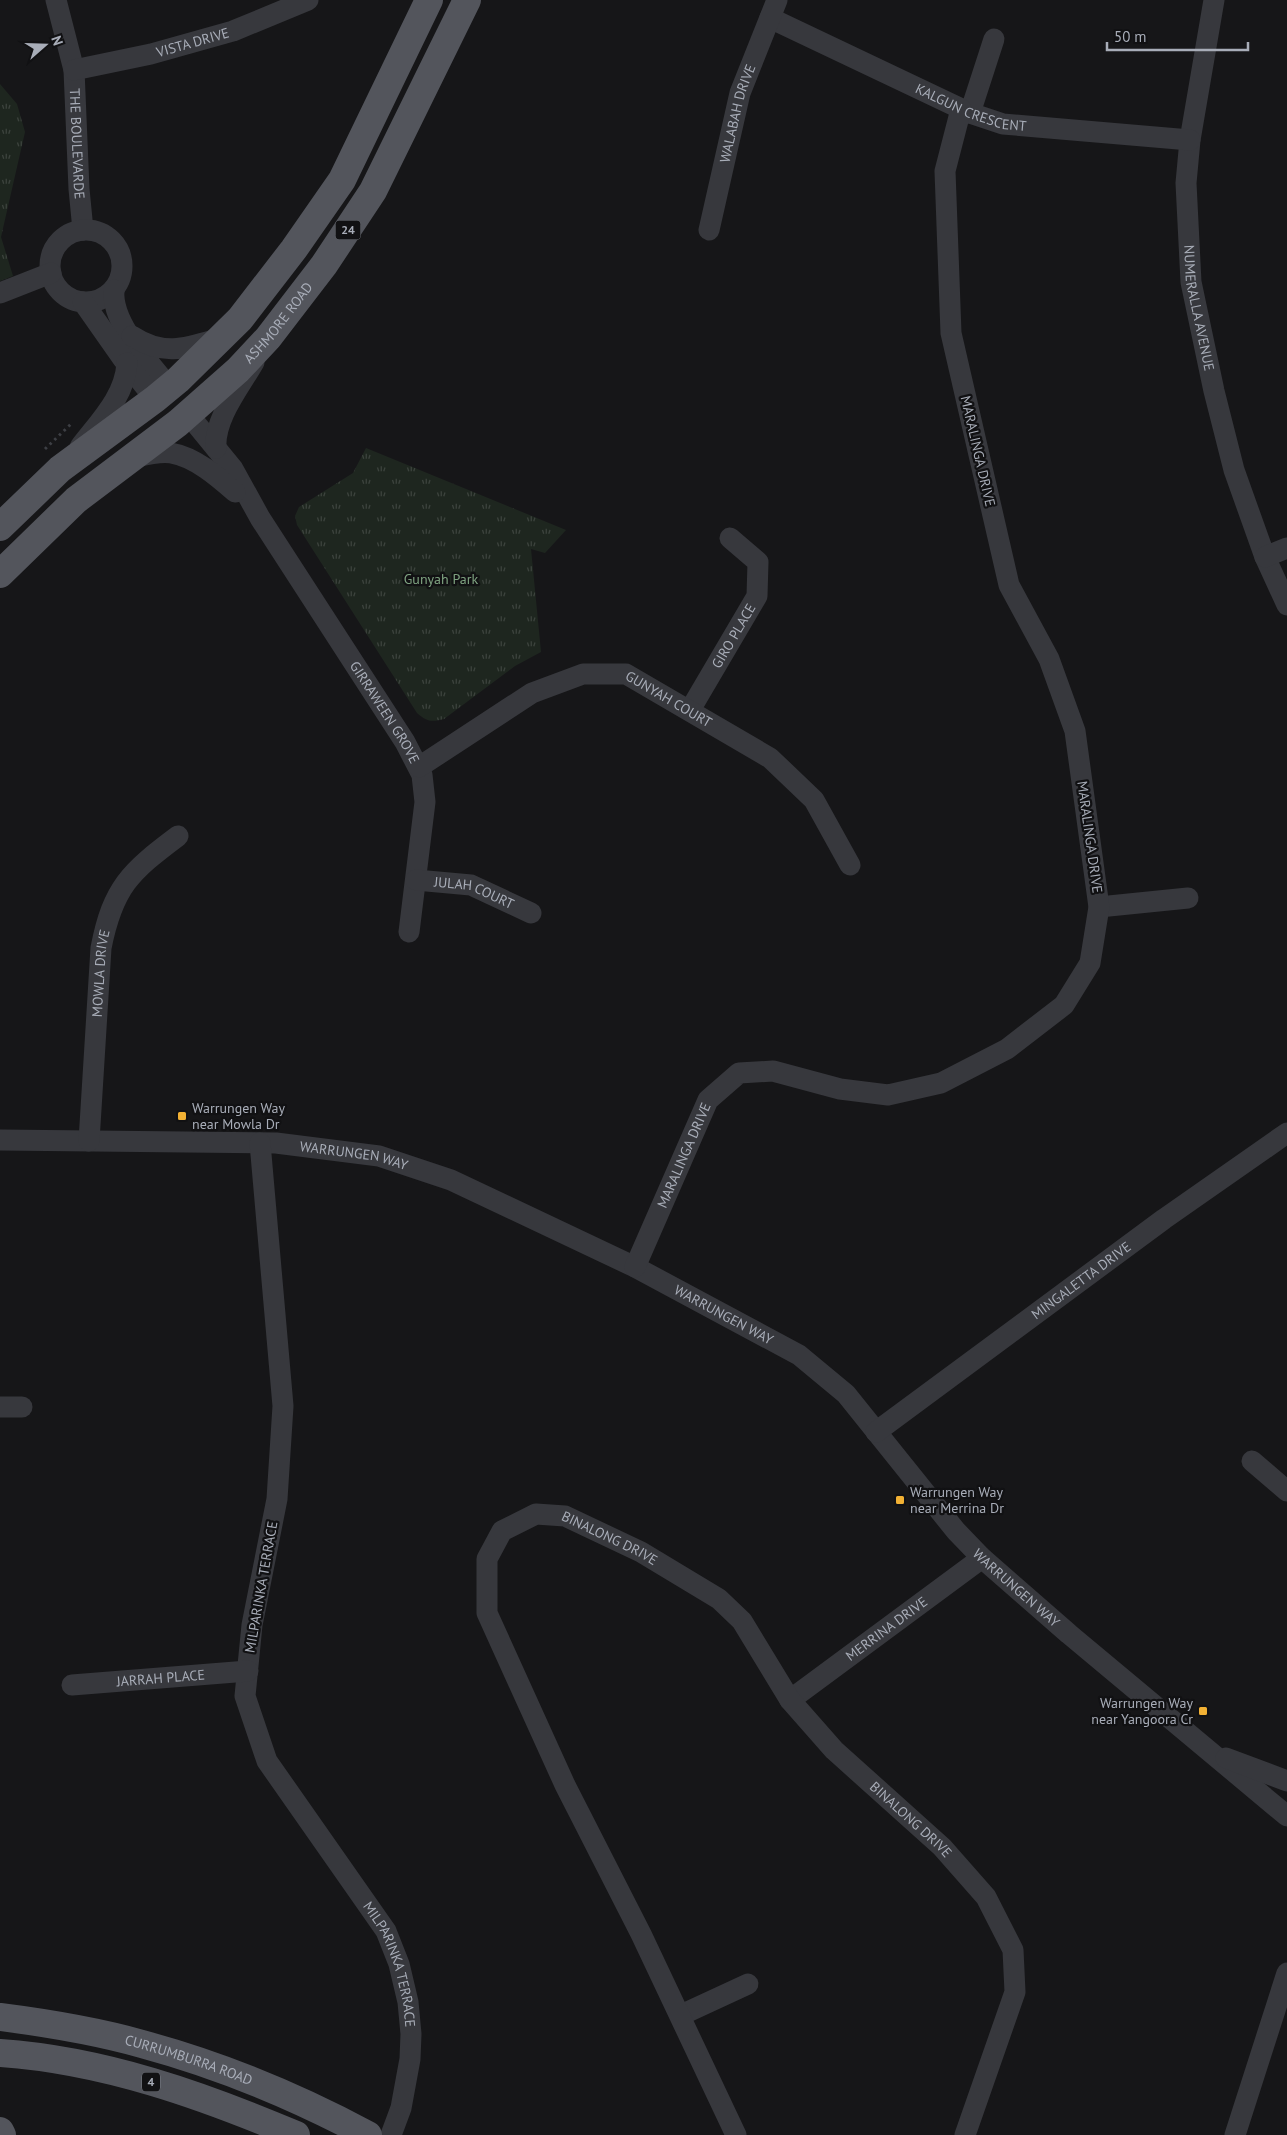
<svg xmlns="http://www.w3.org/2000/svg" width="1287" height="2135" font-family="'PT Sans',sans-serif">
<defs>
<pattern id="grass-tufts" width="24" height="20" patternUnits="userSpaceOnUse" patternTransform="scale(1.25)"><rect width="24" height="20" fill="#1e261f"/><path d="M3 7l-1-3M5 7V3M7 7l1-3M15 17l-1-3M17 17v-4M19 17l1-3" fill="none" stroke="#3c433d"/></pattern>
</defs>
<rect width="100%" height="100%" fill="#161618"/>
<!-- grass -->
<path fill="url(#grass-tufts)" d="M0,84l17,20 8,28 -24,105 12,39 -13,5z
M366,448l200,82 -21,23 -14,-4 10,103 -26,14 -71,53c-12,3 -17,3 -27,-6l-120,-188 -2,-9 4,-9 54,-34z"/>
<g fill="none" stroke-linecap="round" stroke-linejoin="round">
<!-- path -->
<path stroke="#3d3f44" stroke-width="3" stroke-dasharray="2.5 4" stroke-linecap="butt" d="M45,449l26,-25"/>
<!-- minor -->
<g stroke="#37383d" stroke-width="21">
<path id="s1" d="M56,0l18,70 5,119 4,41"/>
<path id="s2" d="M1214,0l-24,140 -4,43 5,99 23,109 20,79 31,87 22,48"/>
<path id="s3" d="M770,18l200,95 33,11 187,16"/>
<path id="s4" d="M74,70l77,-16 82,-23 75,-31"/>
<path d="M970,113l24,-74"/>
<path id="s5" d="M709,230l31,-137 37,-93"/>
<circle cx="86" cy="266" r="36"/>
<path d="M114,290c-3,33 35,72 55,97"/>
<path d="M0,293l51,-20"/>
<path d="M83,302l40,57 32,40"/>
<path d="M132,336c32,21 55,12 88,2"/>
<path id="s6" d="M188,414l45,55 27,49 145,224 17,33 3,27 -16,130"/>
<path d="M80,447c19,-25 45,-50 47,-84"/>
<path d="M216,448c-2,-30 24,-61 38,-86"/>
<path d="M132,458c13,-3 27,-7 39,-5 24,4 47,24 64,39"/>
<path d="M1265,557l22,-9"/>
<path id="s7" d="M690,710l67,-114 1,-34 -28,-24"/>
<path id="s8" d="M419,767l113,-74 51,-19h43l144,84 44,42 36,65"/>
<path id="s9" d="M416,880l55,5 60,28"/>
<path d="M1099,907l89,-9"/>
<path id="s10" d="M0,1140l276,3 103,13 72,24 184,87 164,88 47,39 110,137 26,27 87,76 218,182"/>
<path id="s11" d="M89,1141l12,-193c12,-61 29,-76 77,-112"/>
<path id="s12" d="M260,1143l23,263 -6,93 -25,126 -7,71 22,65 119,170 13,33 9,38 3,32 -1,25 -9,49 -10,27"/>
<path id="s13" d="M635,1267l73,-167 31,-27 34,-2 67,18 48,6 53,-12 66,-34 57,-44 26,-42 9,-56 -24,-176 -26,-72 -40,-74 -58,-252 -6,-162 16,-62"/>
<path d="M0,1407h22"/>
<path id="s14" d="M876,1432l288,-213 123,-86"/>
<path d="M1252,1461l35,30"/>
<path id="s15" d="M72,1685l176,-14"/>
<path id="s16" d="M790,1700l192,-142"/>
<path d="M1226,1758l61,23"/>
<path d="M681,2015l67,-31"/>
<path id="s17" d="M736,2135l-95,-201 -76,-149 -78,-172v-54l15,-28 34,-17 29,2 76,36 78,47 23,22 48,79 44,50 108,97 44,50 27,53 2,42 -50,143"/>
<path d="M1235,2135l52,-162"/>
</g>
<!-- primary -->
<g stroke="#53555c" stroke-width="28">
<path d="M0,527l60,-58 95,-70 23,-19 62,-61 54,-70 48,-69 87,-180"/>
<path id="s18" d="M0,574l76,-74 102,-77 60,-53 30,-32 56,-73 49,-74 94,-191"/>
<path id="s19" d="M0,2017c47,6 96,14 142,27 78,21 155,53 226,91"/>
<path d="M0,2053c103,7 202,42 296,82"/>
<path d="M0,2131l2,4"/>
</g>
</g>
<!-- markers -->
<g fill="#f2b134" stroke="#111113" stroke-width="2">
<rect x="177" y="1111" width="10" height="10" rx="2.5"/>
<rect x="895" y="1495" width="10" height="10" rx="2.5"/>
<rect x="1198" y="1706" width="10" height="10" rx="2.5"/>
</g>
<g text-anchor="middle" stroke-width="4.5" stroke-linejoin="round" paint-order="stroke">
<!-- shield labels -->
<g fill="#111113" stroke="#7b7e86" stroke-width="1">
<rect x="335.5" y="220.5" width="25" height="19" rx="4"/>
<rect x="142" y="2072.5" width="18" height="19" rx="4"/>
</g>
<g font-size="12" font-weight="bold" fill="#a8adb8">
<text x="348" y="234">24</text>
<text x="151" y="2086">4</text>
</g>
<!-- street labels -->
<g font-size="14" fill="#a8adb8" stroke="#111113">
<text dy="5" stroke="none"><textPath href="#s4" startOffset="122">VISTA DRIVE</textPath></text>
<text dy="5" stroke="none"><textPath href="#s3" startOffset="221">KALGUN CRESCENT</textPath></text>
<text dy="5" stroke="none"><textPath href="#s5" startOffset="120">WALABAH DRIVE</textPath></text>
<text dy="5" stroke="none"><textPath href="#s1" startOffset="146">THE BOULEVARDE</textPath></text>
<text dy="5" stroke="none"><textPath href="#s2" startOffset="311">NUMERALLA AVENUE</textPath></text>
<text dy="5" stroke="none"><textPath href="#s18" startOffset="376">ASHMORE ROAD</textPath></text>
<text transform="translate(978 451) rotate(77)" y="5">MARALINGA DRIVE</text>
<text dy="5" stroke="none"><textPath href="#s7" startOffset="86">GIRO PLACE</textPath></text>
<text dy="5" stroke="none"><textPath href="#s8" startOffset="282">GUNYAH COURT</textPath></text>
<text dy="5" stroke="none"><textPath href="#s6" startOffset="358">GIRRAWEEN GROVE</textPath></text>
<text transform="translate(1090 837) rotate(82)" y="5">MARALINGA DRIVE</text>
<text dy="5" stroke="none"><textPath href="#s9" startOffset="60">JULAH COURT</textPath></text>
<text dy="5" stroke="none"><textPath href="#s11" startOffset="168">MOWLA DRIVE</textPath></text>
<text dy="5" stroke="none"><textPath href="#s13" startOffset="122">MARALINGA DRIVE</textPath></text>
<text dy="5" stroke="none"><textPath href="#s10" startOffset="355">WARRUNGEN WAY</textPath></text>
<text dy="5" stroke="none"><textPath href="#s14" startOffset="255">MINGALETTA DRIVE</textPath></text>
<text dy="5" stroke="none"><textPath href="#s10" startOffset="760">WARRUNGEN WAY</textPath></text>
<text dy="5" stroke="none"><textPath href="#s17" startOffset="781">BINALONG DRIVE</textPath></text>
<text transform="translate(261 1587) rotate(-80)" y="5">MILPARINKA TERRACE</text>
<text dy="5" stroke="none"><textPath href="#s10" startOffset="1165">WARRUNGEN WAY</textPath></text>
<text dy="5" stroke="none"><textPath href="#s16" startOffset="120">MERRINA DRIVE</textPath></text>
<text dy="5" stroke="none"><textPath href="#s15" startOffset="89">JARRAH PLACE</textPath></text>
<text dy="5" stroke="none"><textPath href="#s17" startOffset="1201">BINALONG DRIVE</textPath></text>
<text dy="5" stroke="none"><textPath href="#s12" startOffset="866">MILPARINKA TERRACE</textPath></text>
<text dy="5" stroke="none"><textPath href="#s19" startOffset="194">CURRUMBURRA ROAD</textPath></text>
</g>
<!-- park labels -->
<g font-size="14" fill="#7fa381" stroke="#111113">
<text x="441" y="584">Gunyah Park</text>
</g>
<!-- poi labels -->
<g font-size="14" fill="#a8adb8" stroke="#111113" text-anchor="start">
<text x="192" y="1113">Warrungen Way<tspan x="192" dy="16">near Mowla Dr</tspan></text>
<text x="910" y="1497">Warrungen Way<tspan x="910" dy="16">near Merrina Dr</tspan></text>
<text x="1193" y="1708" text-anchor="end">Warrungen Way<tspan x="1193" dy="16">near Yangoora Cr</tspan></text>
</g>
</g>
<!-- north arrow -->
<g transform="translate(45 45) rotate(70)" stroke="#111113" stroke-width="4" paint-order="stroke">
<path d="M0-4L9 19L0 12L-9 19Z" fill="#a8adb8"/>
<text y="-8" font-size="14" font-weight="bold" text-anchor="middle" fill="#a8adb8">N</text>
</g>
<!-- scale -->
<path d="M1107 42v8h141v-8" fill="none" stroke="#a8adb8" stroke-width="2.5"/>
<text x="1114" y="42" font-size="15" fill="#a8adb8" stroke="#111113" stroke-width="4" paint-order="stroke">50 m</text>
</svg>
